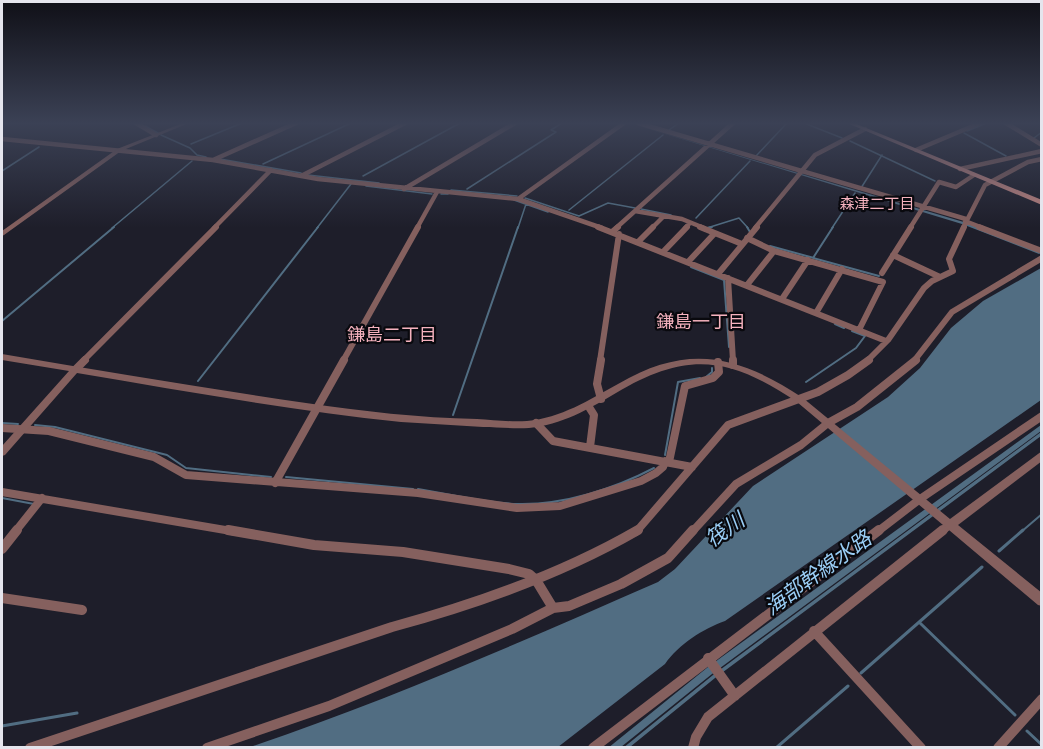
<svg xmlns="http://www.w3.org/2000/svg" width="1043" height="749" font-family="'Golos Text','Noto Sans JP',sans-serif">
<rect width="100%" height="100%" fill="#1e1e2a"/>
<!-- water -->
<path fill="#516d82" d="M629,123l338,100 74,30 -2,1 -77,-30z
M1041,268v132l-316,221c-22,8 -46,23 -60,43l-107,83 -311,1c140,-47 276,-107 411,-166l17,-13 78,-83 135,-89 32,-29 31,-40 32,-27z
M1041,425v6l-329,243 -91,73 -13,1 100,-81z
M1041,432v4l-326,242 -85,69 -7,1 90,-73z"/>
<g fill="none" stroke-linecap="round" stroke-linejoin="round">
<!-- stream-far2 -->
<path stroke="#516d82" stroke-width="1.5" d="M562,123h7
M804,123l38,15
M145,126l13,7
M669,130l10,-7
M967,131l20,-8
M964,133l42,23
M161,135l29,13 7,7 9,2
M1034,138l8,-6
M850,141l85,40
M191,144l51,-21
M756,156l31,-33
M220,159l81,14
M263,164l88,-41
M2,171l37,-24
M308,175l71,8
M363,176l97,-53
M366,186l66,8
M861,188l21,-33
M467,189l89,-57 -5,-2 11,-7
M451,190l66,6
M441,194h7
M525,198l54,18 29,-13 27,5
M514,200l34,12
M641,209l30,6
M569,210l94,-75
M696,218l54,-57
M112,228l80,-67
M317,228l34,-44
M518,228l8,-24
M707,228l32,-10 9,10
M832,228l23,-35"/>
<!-- stream-far1 -->
<path stroke="#516d82" stroke-width="2" d="M747,227l3,5
M833,227l-20,31 66,18
M707,228l5,-1
M770,246l44,12
M691,267l33,13 5,67
M2,321l112,-94
M835,324l9,4
M706,377l6,-5v-4
M198,381l120,-154
M806,382l50,-34 9,-12 -13,-5
M453,415l65,-188
M2,423l16,1
M35,425l20,2 112,28 19,13 85,9
M665,455l13,-73 22,-4
M286,477l127,12
M418,489c32,5 67,14 100,15 46,1 96,-15 136,-36
M2,498l32,6
M1021,532l21,-18"/>
<!-- stream -->
<path stroke="#516d82" stroke-width="3" d="M999,551l24,-21
M920,623l95,92
M861,673l121,-106
M2,726l75,-13
M1027,731l15,14
M776,748l72,-62"/>
<!-- minor-far3 -->
<path stroke="#85605e" stroke-width="4.5" d="M136,123l20,12
M638,123l328,96
M1006,123l36,22
M2,139l211,21 105,19 200,20 84,29
M916,150l64,-27
M213,160l83,-37
M960,169l82,-18
M301,176l104,-53
M404,189l111,-66
M518,199l106,-76
M635,211l47,8 22,9
M965,221l18,7
M214,228l57,-58
M417,228l20,-36
M616,228l117,-105
M652,228l12,-12
M685,228l5,-5
M755,228l60,-73 50,-26
M910,228l29,-46 17,5 18,-12
M963,228l22,-43 43,-23 14,-3"/>
<!-- minor-far2 -->
<path stroke="#85605e" stroke-width="6" d="M598,227l288,114
M700,227l42,17
M979,227l63,24
M612,232l6,-5
M747,238l27,13 109,31 -24,48
M638,242l15,-15
M663,252l24,-25
M893,255l47,22
M688,262l26,-28
M882,273l29,-46
M718,274l39,-47
M728,278l5,83
M747,285l27,-34
M782,299l26,-39
M816,313l26,-44
M83,361l133,-134
M343,361l75,-134
M600,361l19,-127
M867,361l21,-21 36,-52 8,-7 21,-10 -4,-12 15,-32
M914,361l38,-49 90,-54"/>
<!-- minor-far1 -->
<path stroke="#85605e" stroke-width="8" d="M601,360l-4,24 4,15
M733,360v5
M76,369l9,-9
M589,407l5,8 -4,32
M536,423l17,18 139,26
M2,428l47,3 105,26 32,18 232,18 99,15 43,-2 81,-25 15,-8 7,-6 2,-6
M669,462l16,-76 28,-8 6,-6 -1,-10
M275,483l69,-123
M2,492l235,40
M15,532l27,-34
M636,532l92,-107 90,-33 30,-17 21,-15
M692,532l44,-48 65,-39 27,-22 29,-16 59,-47
M877,532l43,-33 122,-83
M941,532l10,-8"/>
<!-- minor -->
<path stroke="#85605e" stroke-width="10" d="M228,530l86,15 89,7 106,17 20,5 7,6 17,28
M2,549l15,-19
M2,598l80,12
M814,631l107,117
M708,658l27,38
M30,748l362,-121c85,-23 170,-53 246,-97
M207,748l122,-42 183,-77 41,-21 16,-2 52,-22 47,-26 25,-28
M593,748l286,-218
M693,748l3,-11 12,-20 235,-187
M998,748l44,-49"/>
<!-- tertiary -->
<path fill="#85605e" fill-rule="evenodd" d="M183,123h6l-68,28 -117,84 -2,1v-5l115,-82z
M2,354c101,17 202,34 304,49 56,8 113,15 171,16 16,1 33,3 50,2 34,-3 62,-21 91,-37 70,-41 120,-29 185,14l147,121 92,-68v10l-84,64 84,68v13l-4,-1 -241,-203c-67,-45 -109,-52 -181,-9 -27,16 -55,32 -87,35 -16,1 -31,-1 -46,-1 -27,-2 -54,-3 -82,-5 -108,-11 -216,-31 -324,-49l-72,82 -3,1v-10l67,-75 -67,-11z"/>
<!-- secondary -->
<path fill="#c08581" fill-rule="evenodd" d="M847,123h7l188,77v5z"/>
</g>
<!-- sky -->
<linearGradient id="sky" x2="0" y2="1"><stop stop-color="#101017"/><stop offset="0.54" stop-color="#3b4155"/><stop offset="1" stop-color="#3b4155" stop-opacity="0"/></linearGradient>
<rect width="1043" height="228" fill="url(#sky)"/>
<g text-anchor="middle" stroke-width="4.5" stroke-linejoin="round" paint-order="stroke">
<!-- far-neighbourhood labels -->
<g font-size="15" fill="#f5b2be" stroke="#09090e">
<text x="877" y="209">森津二丁目</text>
</g>
<!-- neighbourhood labels -->
<g font-size="18" fill="#f5b2be" stroke="#09090e">
<text x="701" y="328">鎌島一丁目</text>
<text x="392" y="341">鎌島二丁目</text>
</g>
<!-- near-water labels -->
<g font-size="21" font-style="italic" fill="#9acef6" stroke="#09090e">
<text transform="translate(725 530) rotate(-35)" y="7">筏川</text>
<text transform="translate(818 573) rotate(-36)" y="7">海部幹線水路</text>
</g>
</g>
<!-- border -->
<rect width="1043" height="749" fill="none" stroke="#e5e5ed" stroke-width="6"/>
</svg>
